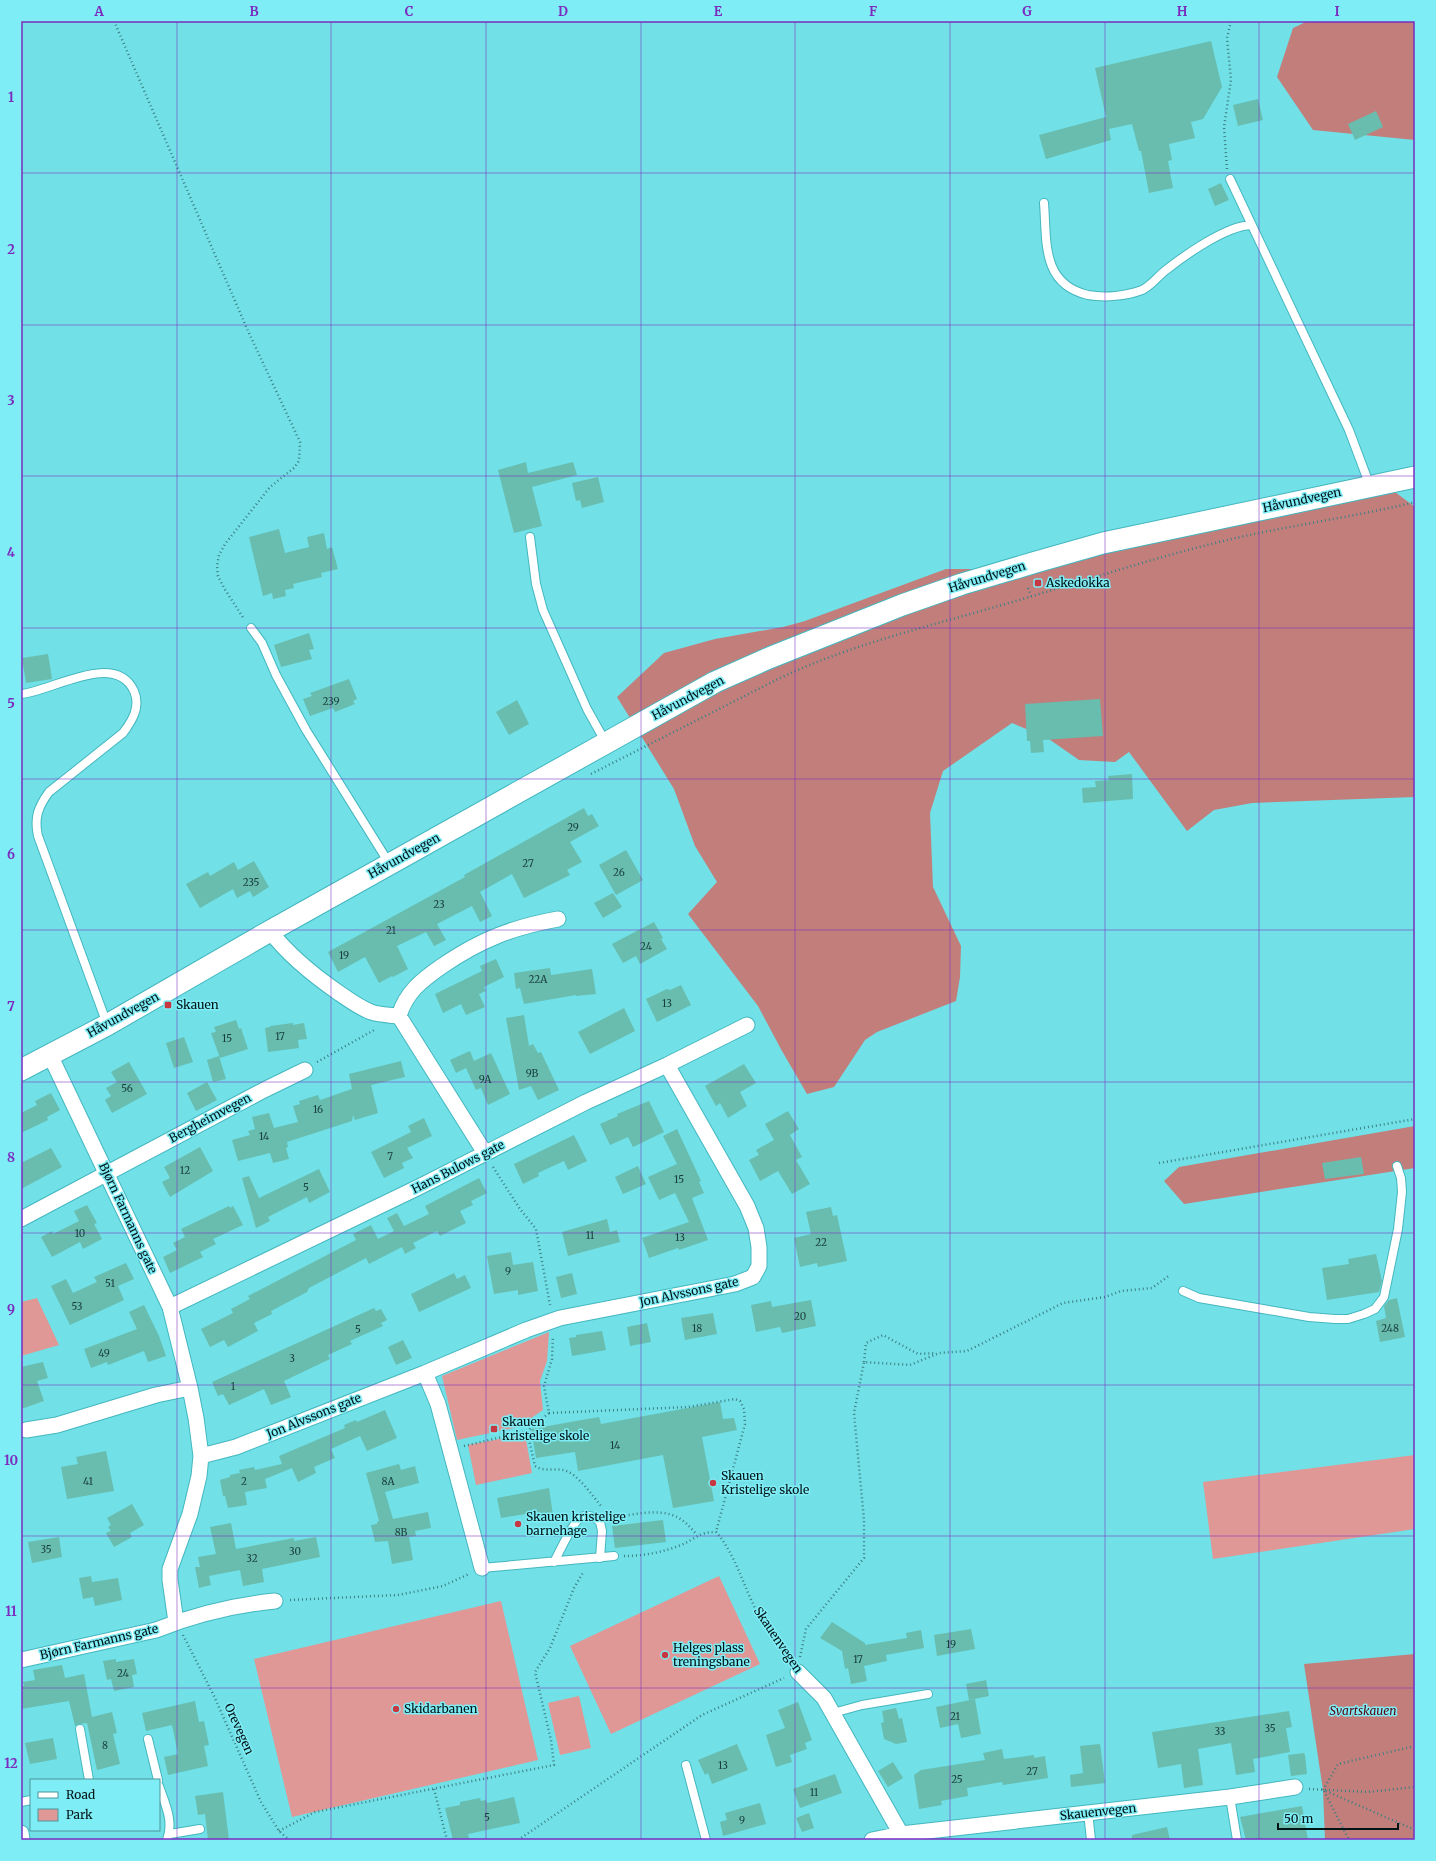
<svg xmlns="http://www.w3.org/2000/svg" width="1436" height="1861" font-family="Merriweather,serif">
<rect width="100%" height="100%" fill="#71e0e7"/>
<!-- green -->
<path fill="#df9896" d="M37,1298l22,47 -38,11v-54z
M549,1332l-2,29 -7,20 3,29 -25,17 -61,13 -15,-64z
M525,1434l7,39 -56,12 -8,-40z
M1415,1455v74l-202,30 -10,-77z
M719,1576l41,88 -149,70 -41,-88z
M501,1601l37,159 -246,57 -38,-158z
M579,1696l12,52 -31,7 -12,-52z"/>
<!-- forest -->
<path fill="#c27e7b" d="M1308,21h107v119l-102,-10 -36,-53 16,-49z
M1365,476l26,13 24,18v290l-163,6 -38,7 -27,21 -58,-79 -14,10 -36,-2 -33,-23 -34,-14 -69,48 -13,42 3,74 28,59 -1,31 -4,24 -79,31 -12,8 -31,47 -27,7 -25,-43 -24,-45 -70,-92 29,-32 -22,-36 -21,-57 -57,-92 47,-44 51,-14 68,-12 22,-6 141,-52h37l87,-28z
M1415,1126v42l-231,36 -20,-23 15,-14z
M1415,1654v186h-90l-2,-50 -19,-126z"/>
<!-- building -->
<path fill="#68bdaf" d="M1211,41l11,46 -19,32 -12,3 4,16 -26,6 3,16 -4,1 5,27 -24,5 -8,-42h-2l-7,-27 -23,5 2,11 -65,19 -7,-24 67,-18 -11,-49z
M1258,99l5,21 -25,6 -5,-21z
M1376,111l7,16 -28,13 -7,-16z
M1221,183l8,17 -14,6 -7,-17z
M526,462l2,11 45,-11 4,13 -45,12 10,39 -28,7 -16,-63z
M598,477l6,25 -22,6 -2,-8 -4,1 -4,-18z
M279,529l6,24 24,-6 -2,-10 17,-4 3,16 5,-2 6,22 -17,4 1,4 -29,7 1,4 -9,2 1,6 -13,3 -1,-6 -9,3 -14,-59z
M309,633l5,16 -5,1 3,9 -31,8 -7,-22z
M48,654l4,25 -26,4 -4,-25z
M349,679l8,20 -4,2 2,3 -20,8 -2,-4 -23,8 -7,-17 9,-3 -2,-3z
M1100,699l3,37 -60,4 1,12 -13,1 -1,-12h-3l-2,-37z
M517,700l12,24 -20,11 -13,-23z
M1132,774l1,25 -50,4 -1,-15 14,-1 -1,-6 14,-1 -1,-4z
M584,808l4,8 4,-2 7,12 -29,16 12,20 -15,8 3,5 -46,23 -12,-24 -32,18 12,24 -12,6 -8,-16 -35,18 9,16 -12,6 -8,-14 -29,14 11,23 -15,8 -1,-1 -13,7 -14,-26 -27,15 -10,-20 137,-75 -1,-2z
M626,850l17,30 -27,15 -17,-30z
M254,861l15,26 -16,10 -3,-6 -13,7 -4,-9 -33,19 -14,-24 22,-12 2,4 24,-14 4,8z
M613,893l9,14 -19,11 -9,-15z
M654,922l9,16 -2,1 6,10 -27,15 -4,-8 -13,7 -11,-19z
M496,959l8,18 -20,10 2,4 -7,3 6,13 -19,8 -5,-11 -18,9 -8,-19 47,-23 -2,-5z
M550,968l1,7 41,-6 4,25 -20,2v-1l-52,9 -4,-16 -4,1 -2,-16z
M681,985l10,20 -34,17 -11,-23 21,-10 3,1z
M624,1008l11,23 -45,23 -12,-22z
M524,1015l5,31 4,-2 5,9 3,-1 18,38 -21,10 -7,-14 -12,4 -13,-72z
M236,1020l3,9 2,-1 7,21 -28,9 -9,-25 5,-1 -2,-5z
M293,1023v2l11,-2 3,16 -9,1 1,8 -31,4 -3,-24 5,-1v-1z
M184,1037l9,25 -19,6 -8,-25z
M470,1051l4,10 17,-8 19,41 -22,11 -7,-17 -5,2 -10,-22 -10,5 -6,-13z
M219,1056l7,23 -13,3 -6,-22z
M401,1061l4,16 -34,8 7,28 -23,7 -2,-5 -1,6 -65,21 1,5 -2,1 3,11 -16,4 -3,-10 -32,8 -6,-21 18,-5 -2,-4 7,-2 -3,-12 17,-4 5,15 24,-6 -5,-16 7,-2 -1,-3 19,-6 2,5 32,-11 -3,-15z
M129,1062l18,32 -35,19 -7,-13 6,-4 -5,-8 11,-6 -6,-10z
M744,1064l12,19 -16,9 7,14 -19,12 -8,-15 -4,3 -11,-20z
M207,1082l10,18 -21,11 -9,-18z
M51,1093l9,17 -13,7 1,3 -27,13v-20l16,-8 -2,-4z
M649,1101l15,31 -31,15 -5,-10 -18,8 -10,-21 18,-8 -1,-2z
M788,1111l11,18 -9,6 12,22 -6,3 14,24 -18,10 -14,-23 -18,10 -11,-21 10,-5 -3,-5 18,-10 -9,-16z
M424,1118l8,18 -25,12 6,10 -11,5 2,5 -20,10 -13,-26 40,-20 -3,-6z
M677,1129l24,52 -2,1 5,11 -12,5 16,42 -29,10 -1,-2 -29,10 -7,-20 47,-16 -14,-29 -16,7 -11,-23 29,-13 -14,-28z
M574,1135l13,26 -19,9 -4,-9 -26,12 1,3 -16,8 -9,-20z
M200,1147l13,24 -43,26 -8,-15 8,-4 -6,-11z
M51,1148l11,19 -41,22v-26z
M1361,1157l3,17 -39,5 -3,-16z
M638,1166l8,18 -23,10 -8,-17z
M319,1169l11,23 -21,11 -2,-6 -39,20 2,4 -14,7 -14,-50 7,-2 10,22z
M479,1178l8,15 -16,8 2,4 -13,6 6,12 -26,13 -3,-5 -24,12 3,5 -11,6 -3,-7 -33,17 -3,-6 -57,30 -2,4 -36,19 1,3 -18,9 4,8 -30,16 -4,-7 -14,7 -9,-18 32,-16 -2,-4 19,-10 -2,-3 108,-56 -3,-6 18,-9 7,14 16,-8 -7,-13 10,-5 7,13 25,-12 -4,-8z
M87,1205l10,18 -3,1 8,15 -19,10 -3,-7 -28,15 -11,-20 11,-6 1,3 26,-13 -5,-10z
M229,1206l1,2 3,-2 10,19 -30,14 3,5 -16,8 3,5 -33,16 -7,-16 14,-7 -4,-7 12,-6 -4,-8z
M831,1207l2,9 4,-1 10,46 -29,6 -1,-4 -17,4 -6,-29 17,-4 -5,-22z
M607,1219l3,13 7,-2 3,12 -52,14 -6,-24z
M511,1252l2,13 20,-3 5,29 -20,4v-5l-24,4 -7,-38z
M1376,1254l6,27 -3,11 -52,8 -5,-32 27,-4 -1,-5z
M126,1263l8,16 -16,7 6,14 -54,25 -19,-39 15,-7 7,14 24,-11 -3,-5z
M454,1273l3,6 8,-4 6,13 -52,24 -8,-18z
M572,1273l5,21 -16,4 -5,-21z
M1397,1298l8,39 -25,5 -4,-21 10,-3 -2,-12 5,-6z
M811,1300l5,26 -34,7 -2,-6 -24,5 -5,-27 20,-4 1,6z
M144,1305l15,31 7,20 -18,6 -4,-11 -36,14 -1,-3 -16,6 -7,-19 53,-20 -8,-17z
M374,1308l2,3 5,-2 6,11 -6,3 2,3 -33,15 2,3 -24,11 2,4 -46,22 7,16 -20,8 -7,-16 -35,16 -6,-11 -5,2 -6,-14z
M713,1313l4,21 -32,6 -4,-22z
M647,1323l4,19 -21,4 -3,-19z
M602,1331l4,19 -34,6 -3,-18 7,-1v-2z
M403,1340l9,18 -16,7 -8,-18z
M43,1362l5,16 -11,3 7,20 -23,8v-42z
M720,1402l3,17 11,-1 3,12 -35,7 12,64 -41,7 -10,-53 -85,16 -3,-19 -39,6 -5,-29 68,-12 2,7z
M385,1410l12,28 -30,13 -7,-15 -29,13 4,9 -21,9 2,6 -18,9 -6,-14 -27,11 2,9 -22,4 2,13 -19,3 -3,-12h-2l-3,-16 10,-3v-2l10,-2 -1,-3 15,-3 1,3 27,-6 -3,-8 66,-28 -1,-3 12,-5 1,2z
M106,1451l8,40 -47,8 -6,-32 17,-3 -2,-7z
M399,1464l2,6 14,-4 4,17 -34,9 8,27 35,-7 3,16 -16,3 1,5 -7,1 4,23 -21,4 -4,-23 -13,1 -4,-17 6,-1v-2l2,-1 -13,-48z
M549,1488l4,27 -14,2 -1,-5 -37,6 -4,-20z
M132,1504l12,21 -14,8 2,4 -18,10 -8,-14 5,-2 -3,-4 3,-2 -4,-7z
M663,1520l3,22 -51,6 -3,-22z
M231,1523l5,26 58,-11v3l22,-4 4,20 -58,12 2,13 -21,4 -3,-16 -31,6 2,9 -12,3 -4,-21h5l-2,-10 18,-3 -6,-27z
M59,1537l3,20 -30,6 -4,-21z
M91,1576l1,6 26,-4 4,22 -27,6 -2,-9 -10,2 -4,-21z
M832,1622l33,21v2l42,-7 -1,-5 15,-3 3,18 -38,7 1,6 -23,5 3,15 -16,3 -3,-16 -3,1 -3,-18 -22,-13z
M971,1629l4,20 -38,7 -3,-21z
M116,1659v3l18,-3 3,15 -5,1 2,12 -20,4 -3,-12 -4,1 -4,-19z
M62,1665l3,13 19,-4 8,43 20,-5 5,21 -4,1 7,30 -23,6 -10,-47 -8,1 -4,2 -6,-25 -48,8v-23h3l-1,-4 12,-2 -2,-10z
M986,1680l3,16 -20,4 -3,-16z
M975,1699l6,35 -20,4 -3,-14 -18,4 -4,-21z
M195,1701l4,21 5,-1 5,24 -5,1 4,20 -40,9 -4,-18 14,-3 -6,-29 -26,6 -4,-18z
M798,1702l14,38 -7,3 2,6 -17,6 2,7 -16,5 -10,-32 19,-7 -7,-18z
M896,1708l3,11 3,-1 5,24 -11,2 -12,-5 -3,-16 3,-1 -2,-11z
M1289,1711l3,16 -6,1 4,24 -37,7 2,13 -19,3 -5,-32 -33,6 5,36 -19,3 -3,-24 -23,4 -6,-36z
M53,1738l4,21 -27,5 -5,-21z
M737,1744l11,26 -36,14 -4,-11 -3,2 -7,-15z
M1100,1744l5,39 -34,4 -1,-12 13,-2 -3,-27z
M1002,1749l2,10 30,-4v3l11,-2 3,22 -45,7 -1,-3 -35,6 1,8 -27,5 1,4 -23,4 -5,-34 7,-5 64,-10 -2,-7z
M1304,1753l1,2 2,19 -16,2 -3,-21z
M893,1762l10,16 -15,9 -10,-16z
M835,1774l7,19 -42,15 -7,-19z
M223,1792l6,48h-21l-3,-26 -7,1 -3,-19z
M514,1797l6,26 -52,11 1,4 -16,2 -8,-32 15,-3v-3l20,-4 1,3 5,-1 1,3z
M760,1803l6,21 -43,12 -3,-14 7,-2 -2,-7z
M1302,1806l6,34h-62l-6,-23z
M809,1813l5,15 -12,4 -6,-14z
M1167,1827l3,13h-38v-5z"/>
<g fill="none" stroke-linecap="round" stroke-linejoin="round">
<defs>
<path id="service" d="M1230,179l119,251 21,56
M1044,203c3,38 -3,81 44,92 17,3 38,1 54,-5 9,-4 16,-14 24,-20 19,-15 60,-44 85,-45
M530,537l6,47 7,26 44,99 19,34
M251,628l11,15 14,32 30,55 83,133
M21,694c29,-2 94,-44 113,-3 7,16 -2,30 -11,42l-74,59c-11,15 -15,26 -11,44l69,188
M1183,1291l16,7 110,19 26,2h13l16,-5 11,-5 9,-12 14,-68 4,-37 -1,-14 -4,-12
M554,1562c5,-9 19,-40 26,-44 7,-5 15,-1 20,4l2,9 -2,27
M482,1568l132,-12
M833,1713l29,-8 66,-11
M80,1729l9,51
M148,1739l10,41
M686,1765l20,75
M159,1786c6,18 15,35 8,54
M1230,1797l7,43
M21,1802l10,-2
M1088,1812l3,28
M170,1834l30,-5"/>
<path id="minor" d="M270,931c19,25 43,44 69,62 10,7 21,15 32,19 9,3 18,3 28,4l86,137
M399,1016c7,-24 23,-36 43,-50 38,-26 71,-39 116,-47
M50,1055l120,252 20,81 6,30 5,38 -2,20 -9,38 -20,55v11l6,42
M21,1219l243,-129 41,-20
M170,1307l249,-120 167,-85 81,-37 80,-40
M425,1373l13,31 44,164
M26,1430l31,-5 99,-30 34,-7
M201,1456l35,-9 189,-74 101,-43 34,-12 175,-34 18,-7 6,-11v-19l-3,-19 -9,-22 -80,-141
M21,1660l135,-30c38,-15 78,-25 119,-29
M798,1672l26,26 77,136
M21,1833l1,7
M872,1840l29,-6 329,-37 65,-10"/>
<path id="secondary" d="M21,1070l86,-45 163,-94 336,-188 109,-61 54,-24 133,-53 60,-21 74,-22 67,-19 312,-66"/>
</defs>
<!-- service casing -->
<use href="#service" stroke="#44b7bf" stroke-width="10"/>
<!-- minor casing -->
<use href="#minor" stroke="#44b7bf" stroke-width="17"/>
<!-- secondary casing -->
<use href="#secondary" stroke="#44b7bf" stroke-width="23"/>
<!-- path -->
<path stroke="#3c7f84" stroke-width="2.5" stroke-dasharray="1 3" stroke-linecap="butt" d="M114,21l134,310 52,111 -1,19 -5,7 -24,19 -45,57 -6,11 -2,11 1,10 6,12 20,31
M1227,169l-3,-42 7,-47 -4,-42 4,-17
M1028,588l3,8
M591,774l187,-95c71,-34 148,-52 224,-74 73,-21 144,-45 217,-63 65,-16 131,-24 196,-40
M317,1062l59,-33
M1159,1163l256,-44
M493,1167l27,42 16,20 14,76
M864,1362l2,-19 17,-8 35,19 18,-1
M549,1413l139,-6 47,-8 5,2 4,8 1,15 -29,108
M527,1431l8,35c9,6 19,2 28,4 14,2 30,27 39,37
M464,1446l63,-15 22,-18 -5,-27 8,-27 1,-23
M609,1518c21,-2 48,-11 68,-1 8,4 14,11 20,18
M624,1556c19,0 40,-4 57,-11 15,-6 17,-13 35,-13 21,24 28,58 44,85 9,15 20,29 30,44
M290,1600l108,-5 45,-9 26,-12
M183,1635l31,61 47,106 18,29 10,9
M800,1657l6,-28 58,-71v-38l-10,-107 10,-51 46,3 29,-12 28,-2 96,-48 42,-6 16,-6 31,-3 18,-13
M434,1789l13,51
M1309,1789l59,3 47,-5
M1323,1790l15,-26 77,-18
M1324,1791l25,49
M1326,1791l89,39
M279,1831l36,-19 239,-47 -3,-25 -16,-68 15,-24 24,-60 10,-17
M518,1840l184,-125 82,-37"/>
<!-- service -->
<use href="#service" stroke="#fff" stroke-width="8"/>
<!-- minor -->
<use href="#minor" stroke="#fff" stroke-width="15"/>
<!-- secondary -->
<use href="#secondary" stroke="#fff" stroke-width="21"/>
</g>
<!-- grid -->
<path fill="none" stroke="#7b2cbf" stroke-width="1" stroke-opacity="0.55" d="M177,21v1819M331,21v1819M486,21v1819M641,21v1819M795,21v1819M950,21v1819M1105,21v1819M1259,21v1819M21,173h1394M21,325h1394M21,476h1394M21,628h1394M21,779h1394M21,930h1394M21,1082h1394M21,1233h1394M21,1385h1394M21,1536h1394M21,1688h1394"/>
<!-- markers -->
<g fill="#c73742" stroke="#7fedf5" stroke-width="1.5">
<rect x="1034" y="579" width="8" height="8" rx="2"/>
<rect x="164" y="1001" width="8" height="8" rx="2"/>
<rect x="490" y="1425" width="8" height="8" rx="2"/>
<circle cx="713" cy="1483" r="4"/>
<circle cx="518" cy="1524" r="4"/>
<circle cx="665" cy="1655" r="4"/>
<circle cx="396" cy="1709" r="4"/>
</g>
<g text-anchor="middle" stroke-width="3" stroke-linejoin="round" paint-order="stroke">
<!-- number labels -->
<g font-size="10" fill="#1a3e3c">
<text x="331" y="705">239</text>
<text x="573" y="831">29</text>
<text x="528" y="867">27</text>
<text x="619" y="876">26</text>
<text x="251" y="886">235</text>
<text x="439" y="908">23</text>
<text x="391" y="934">21</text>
<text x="646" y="950">24</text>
<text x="344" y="959">19</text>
<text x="538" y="983">22A</text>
<text x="667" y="1007">13</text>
<text x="280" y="1040">17</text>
<text x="227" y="1042">15</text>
<text x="532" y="1077">9B</text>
<text x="485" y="1083">9A</text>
<text x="127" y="1092">56</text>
<text x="318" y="1113">16</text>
<text x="264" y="1140">14</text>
<text x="390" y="1160">7</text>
<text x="185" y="1174">12</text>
<text x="679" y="1183">15</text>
<text x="306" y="1191">5</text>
<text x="80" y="1237">10</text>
<text x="590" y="1239">11</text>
<text x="680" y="1241">13</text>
<text x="821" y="1246">22</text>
<text x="508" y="1275">9</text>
<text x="110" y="1287">51</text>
<text x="77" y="1310">53</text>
<text x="800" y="1320">20</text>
<text x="697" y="1332">18</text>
<text x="1390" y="1332">248</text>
<text x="358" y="1333">5</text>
<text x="104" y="1357">49</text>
<text x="292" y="1362">3</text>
<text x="233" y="1390">1</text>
<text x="615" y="1449">14</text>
<text x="88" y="1485">41</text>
<text x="244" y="1485">2</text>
<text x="388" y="1485">8A</text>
<text x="401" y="1536">8B</text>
<text x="46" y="1553">35</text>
<text x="295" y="1555">30</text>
<text x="252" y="1562">32</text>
<text x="951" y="1648">19</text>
<text x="858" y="1663">17</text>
<text x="123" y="1677">24</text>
<text x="955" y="1720">21</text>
<text x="1270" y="1732">35</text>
<text x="1220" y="1735">33</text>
<text x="105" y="1749">8</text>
<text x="723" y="1769">13</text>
<text x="1032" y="1775">27</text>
<text x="957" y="1783">25</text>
<text x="814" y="1796">11</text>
<text x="487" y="1821">5</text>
<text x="742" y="1824">9</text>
</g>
<!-- street labels -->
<g font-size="12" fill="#001315" stroke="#7fedf5">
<text transform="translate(1302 500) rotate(-12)" y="4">Håvundvegen</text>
<text transform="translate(987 577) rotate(-17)" y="4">Håvundvegen</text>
<text transform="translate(688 698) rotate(-28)" y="4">Håvundvegen</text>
<text transform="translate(404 856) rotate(-29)" y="4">Håvundvegen</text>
<text transform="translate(123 1015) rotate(-29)" y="4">Håvundvegen</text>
<text transform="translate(210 1118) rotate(-28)" y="4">Bergheimvegen</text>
<text transform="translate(458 1167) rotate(-27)" y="4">Hans Bulows gate</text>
<text transform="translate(128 1218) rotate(65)" y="4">Bjørn Farmanns gate</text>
<text transform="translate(689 1292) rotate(-12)" y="4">Jon Alvssons gate</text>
<text transform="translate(314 1416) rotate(-22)" y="4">Jon Alvssons gate</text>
<text transform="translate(778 1640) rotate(56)" y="4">Skauenvegen</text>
<text transform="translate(99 1642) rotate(-13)" y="4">Bjørn Farmanns gate</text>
<text transform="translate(239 1729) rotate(66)" y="4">Orevegen</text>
<text transform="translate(1098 1812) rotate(-6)" y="4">Skauenvegen</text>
</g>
<!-- poi labels -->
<g font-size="12" fill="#001315" stroke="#7fedf5" text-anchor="start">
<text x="1046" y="587">Askedokka</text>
<text x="176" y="1009">Skauen</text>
<text x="502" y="1426">Skauen<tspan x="502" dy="14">kristelige skole</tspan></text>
<text x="721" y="1480">Skauen<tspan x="721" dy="14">Kristelige skole</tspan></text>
<text x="526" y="1521">Skauen kristelige<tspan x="526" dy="14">barnehage</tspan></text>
<text x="673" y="1652">Helges plass<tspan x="673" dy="14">treningsbane</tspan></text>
<text x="404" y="1713">Skidarbanen</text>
</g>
<!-- park labels -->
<g font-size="12" font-style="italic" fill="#57010f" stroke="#7fedf5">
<text x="1363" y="1715">Svartskauen</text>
</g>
</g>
<!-- border -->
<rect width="1436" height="1861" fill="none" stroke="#7fedf5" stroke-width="44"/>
<!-- legend -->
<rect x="30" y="1779" width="130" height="52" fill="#7fedf5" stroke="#4c969b"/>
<rect x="38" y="1792" width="20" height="6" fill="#ffffff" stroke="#4c969b"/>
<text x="66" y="1799" font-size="12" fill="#001315">Road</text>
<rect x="38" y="1809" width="20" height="12" fill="#df9896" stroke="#4c969b"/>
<text x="66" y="1819" font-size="12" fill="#001315">Park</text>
<!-- scale -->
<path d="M1278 1823v6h120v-6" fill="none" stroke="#001315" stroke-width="2"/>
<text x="1284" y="1823" font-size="12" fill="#001315" stroke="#7fedf5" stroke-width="3" paint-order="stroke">50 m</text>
<rect x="22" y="22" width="1392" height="1817" fill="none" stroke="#7b2cbf" stroke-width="1.5"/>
<g font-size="13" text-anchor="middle" font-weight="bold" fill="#7b2cbf">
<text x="99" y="16">A</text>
<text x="254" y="16">B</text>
<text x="409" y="16">C</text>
<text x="563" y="16">D</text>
<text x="718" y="16">E</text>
<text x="873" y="16">F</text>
<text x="1027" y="16">G</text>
<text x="1182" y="16">H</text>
<text x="1337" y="16">I</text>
<text x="11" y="102">1</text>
<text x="11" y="254">2</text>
<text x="11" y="405">3</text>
<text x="11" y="557">4</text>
<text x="11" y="708">5</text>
<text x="11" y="859">6</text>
<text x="11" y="1011">7</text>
<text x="11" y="1162">8</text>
<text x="11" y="1314">9</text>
<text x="11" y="1465">10</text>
<text x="11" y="1616">11</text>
<text x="11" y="1768">12</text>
</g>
</svg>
